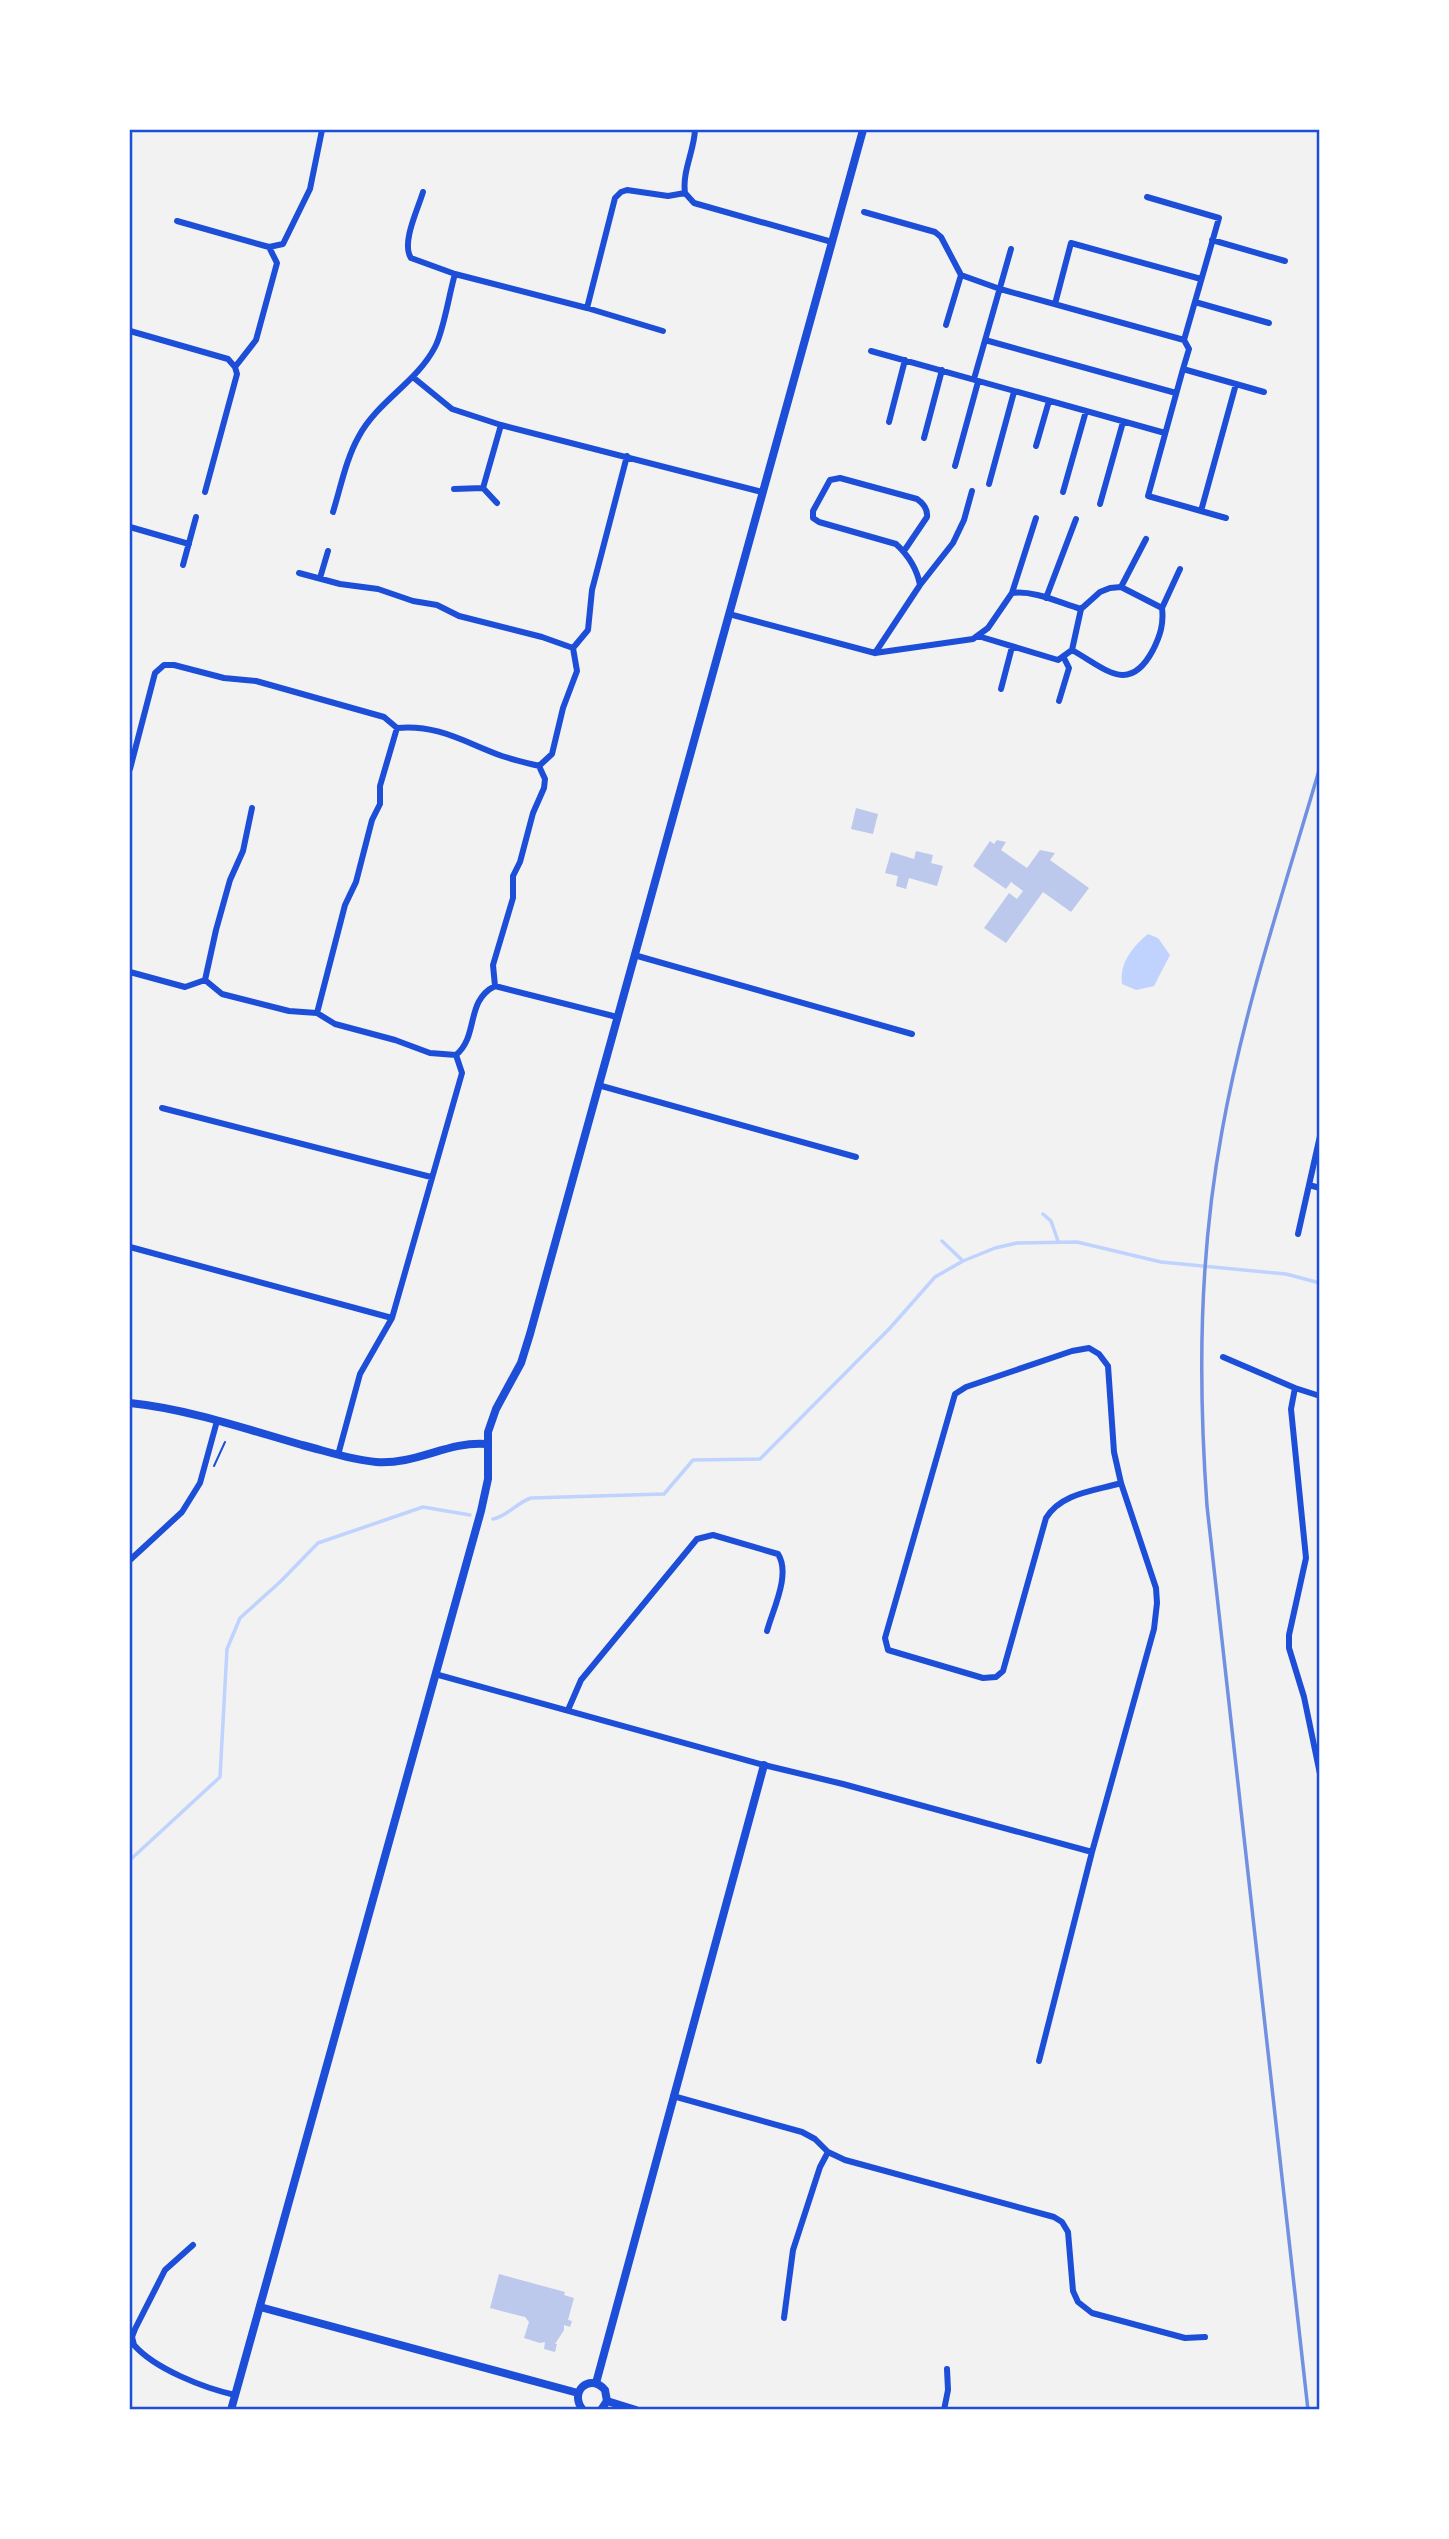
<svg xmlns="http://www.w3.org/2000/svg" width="1449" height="2539" font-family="Lato,sans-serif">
<rect width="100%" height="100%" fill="#f2f2f2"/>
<!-- water -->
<path fill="#bfd3fe" d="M1148,934l10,4 12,17 -16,31 -18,4 -14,-6c-3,-20 10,-37 26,-50z"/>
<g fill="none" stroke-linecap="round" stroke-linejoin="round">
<!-- stream -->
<path stroke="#bfd3fe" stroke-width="3.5" d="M1043,1214l8,7 7,20
M942,1241l21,20
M493,1519c15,-3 23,-16 38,-21l133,-4 29,-34 67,-1 130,-131 45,-51 28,-16 32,-13 22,-5 60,-1 84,20 125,12 34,9
M130,1860l90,-83 7,-128 13,-31 40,-36 38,-39 105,-36 47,8"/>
</g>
<!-- building -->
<path fill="#bdc9ec" d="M856,808l22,6 -5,20 -22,-5z
M997,840l9,2 -5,8 26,18 13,-18 15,3 -5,7 39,28 -18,24 -28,-20 -37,51 -22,-15 25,-35 8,6 6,-8 -12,-9 -5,7 -33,-23 17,-25 4,3z
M916,851l17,4 -2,8 12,3 -6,20 -28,-8 -3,11 -10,-3 2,-10 -13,-3 6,-21 23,7z
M499,2274l66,18 -1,3 10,3 -6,22 4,1 -2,6 -6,-2v5l-9,14h2l-2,8 -11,-3 1,-7 -5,1 -16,-5 5,-16 -4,-5 -35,-9z"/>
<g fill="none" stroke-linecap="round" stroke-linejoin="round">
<!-- path -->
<path stroke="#1d4ed8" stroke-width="2" d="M214,1466l11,-24"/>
<!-- minor -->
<path stroke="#1d4ed8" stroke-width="6" d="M423,192c-5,17 -22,51 -12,66l44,16 132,34 76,23
M685,193c-3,-21 9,-42 10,-63
M1147,197l72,21 -35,122 5,9 -6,20
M864,212l71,20 6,5 20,38 39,14 184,51
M177,221l92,26 8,16 -21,77 -21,27
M1212,240l73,21
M269,247l14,-3 27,-55 12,-59
M1195,302l74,21
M1055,304l16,-61 130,36
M587,308l28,-110 6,-6 6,-2 41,6 17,-3 9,10 138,39
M946,325l15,-50
M130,331l98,28 7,8
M985,340l191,53
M871,351l294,82
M1183,369l53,15 -35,127 -53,-15z
M414,378l38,31 49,16 261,67
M974,379l37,-130
M1236,384l28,8
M889,422l16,-62
M924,438l18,-68
M1036,446l13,-45
M955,466l23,-84
M989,484l25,-92
M483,488l18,-63
M454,489l29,-1 14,15
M205,492l32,-118 -2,-7
M1063,492l23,-81
M1100,504l23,-82
M1201,511l25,7
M333,512c8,-26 13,-53 26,-76 19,-35 58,-54 76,-89 9,-17 14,-53 20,-73
M130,527l59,17
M904,551l23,-34c1,-8 -3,-13 -10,-18l-77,-21 -10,2 -17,31v7l6,4 77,22c12,11 21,25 24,41
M183,565l13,-48
M299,573l41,11 38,5 35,12 24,4 22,11 83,21 31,11
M320,578l8,-27
M1121,587l25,-48
M1012,593l24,-75
M1046,598l30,-79
M1162,608l18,-39
M729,614l146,39 98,-14 15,-11 24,-35c22,-3 48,10 69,16
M978,636l80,24 14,-10 9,-41 19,-17 10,-4 11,-1 41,21c2,16 -2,28 -9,42 -24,45 -47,19 -81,0
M875,653l45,-68 33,-42 11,-23 8,-29
M1001,689l11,-42
M1059,701l10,-33 -5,-10
M130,769l25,-96 9,-8h10l50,13 32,3 128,36 13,11c41,-4 69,15 105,28 12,4 25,7 37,10
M634,955l278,79
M130,972l55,15 20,-7 17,14 67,17 28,2 18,11 60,16 35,13 26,2
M205,980l11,-50 14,-50 13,-29 9,-43
M495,986l122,31
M317,1013l28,-108 11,-23 16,-62 8,-16v-18l17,-58
M456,1055c23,-19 9,-54 39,-69l-2,-21 20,-67v-22l7,-14 13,-49 11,-25 1,-9 -6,-13 13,-12 11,-46 14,-37 -4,-23 15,-18 4,-40 35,-134
M598,1085l258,72
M162,1108l269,69
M1309,1185l11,3
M1298,1234l22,-98
M130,1247l262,71
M1223,1357l72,31 25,8
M1295,1388l-4,21 15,149 -17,77v13l15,49 16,77
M338,1455l22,-81 32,-56 70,-245 -6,-18
M130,1560l52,-48 18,-29 17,-62
M435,1674l329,91 79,19 249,68
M568,1710l13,-30 116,-141 16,-4 65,19c13,20 -5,55 -11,77
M1039,2061l53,-209 62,-223 3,-26 -1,-15 -35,-105 -7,-31 -6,-86 -9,-12 -10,-6 -17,3 -106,36 -11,7 -70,244 3,12 95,28 13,-1 7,-6 43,-153c15,-25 48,-27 75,-35
M673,2096l129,36 13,7 13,13 17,8 209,57 8,5 6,10 5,59 5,11 14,11 93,25 20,-1
M193,2245l-28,25 -30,59 -3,8 2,8c21,24 70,43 101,50
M784,2318l9,-68 27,-83 8,-15
M944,2410l4,-20 -1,-21"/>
<!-- tertiary -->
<path stroke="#1d4ed8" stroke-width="8" d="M130,1403c58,6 116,26 172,42 24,6 49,15 74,17 40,3 72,-21 110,-18
M260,2307l318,86
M596,2383l168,-618
M607,2401l29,9
M231,2410l250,-899 7,-32v-47l8,-23 25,-46 9,-29 333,-1204
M583,2410c-15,-18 7,-38 22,-20l2,11 -6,9"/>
<!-- rail -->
<path stroke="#7290e2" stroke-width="3.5" d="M1308,2410l-101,-904c-9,-126 -8,-250 15,-375 22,-123 63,-244 98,-364"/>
</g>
<!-- border -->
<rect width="1449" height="2539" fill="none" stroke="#ffffff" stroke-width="262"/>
<rect x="131" y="131" width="1187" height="2277" fill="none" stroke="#1d4ed8" stroke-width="2.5"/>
</svg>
